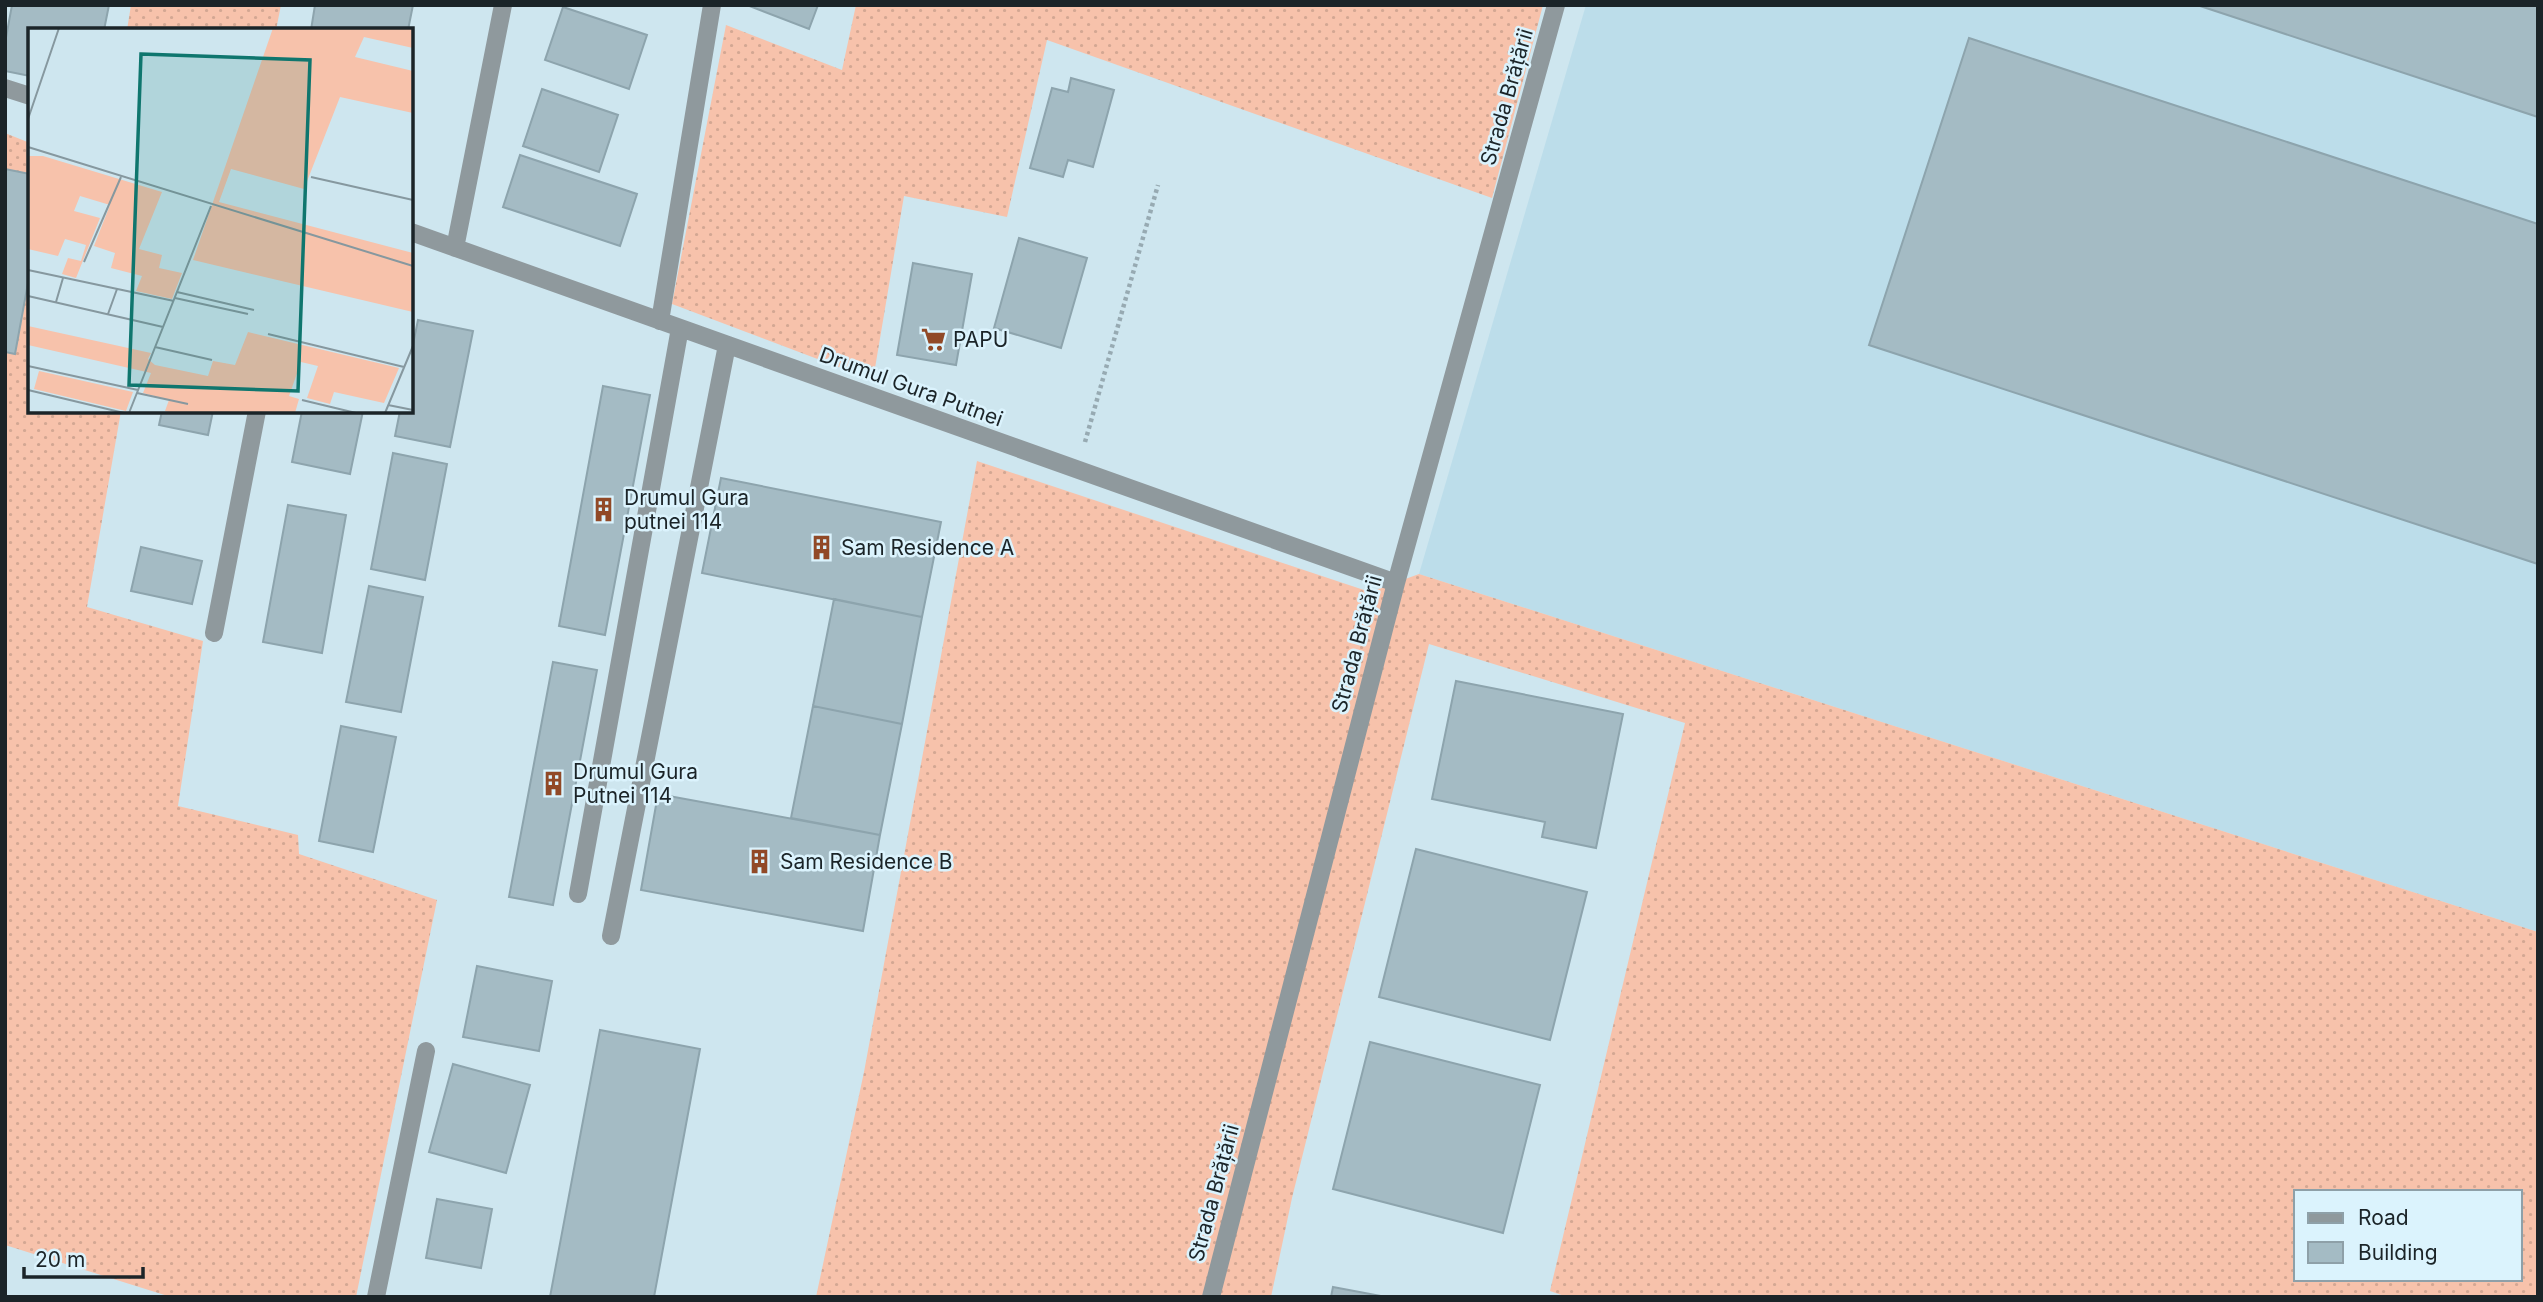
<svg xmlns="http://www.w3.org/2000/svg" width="2543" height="1302" font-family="Inter,sans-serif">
<defs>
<pattern id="grass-dots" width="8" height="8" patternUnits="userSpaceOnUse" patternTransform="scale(1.75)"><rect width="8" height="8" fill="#f7c2ab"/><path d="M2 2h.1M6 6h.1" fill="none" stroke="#d3a793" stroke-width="1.8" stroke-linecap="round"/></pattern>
</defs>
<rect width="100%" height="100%" fill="#cee6ef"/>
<!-- built -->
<path fill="#bcddea" d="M1586,5h952v927l-1119,-358z"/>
<!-- grass -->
<path fill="url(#grass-dots)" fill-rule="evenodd" d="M131,5h150l-5,25h-149z
M856,5h687l-51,193 -445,-158 -40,177 -103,-21 -31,184 -201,-76 54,-279 116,45z
M5,133l25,10v268h91l-34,196 116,34 -25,165 120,29 1,19 138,46 -81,397h-185l-166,-52z
M977,461l393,131 49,-18 1119,358v365h-971l-17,-6 135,-568 -256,-79 -137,554 -21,99h-455l48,-225zM2296,1192h224v87h-224z"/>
<!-- building -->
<path fill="#a4bbc4" stroke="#8da4ad" stroke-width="2" d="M12,5h97l-5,25h-74v46l-25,-5v-28z
M315,5h98l-5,25h-97z
M747,5h71l-9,24z
M2197,5h341v112z
M563,7l84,28 -18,54 -84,-29z
M1969,38l569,186v340l-669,-219z
M1071,78l43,12 -21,77 -25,-7 -5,17 -33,-9 22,-80 16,4z
M542,89l76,26 -19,57 -76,-26z
M520,155l117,39 -17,52 -117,-39z
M5,169l25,5v98l-15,82 -10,-2z
M1019,238l68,20 -26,90 -67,-20z
M913,263l59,11 -16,91 -59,-10z
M418,320l55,11 -23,116 -55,-11 5,-25h11v-57z
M603,386l47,9 -45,240 -46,-9z
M162,411h51l-5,24 -49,-10z
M302,411h61l-13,63 -58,-12z
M393,453l54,11 -22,116 -54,-11z
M721,478l220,44 -19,95 -220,-44z
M288,505l58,10 -24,138 -59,-11z
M141,547l61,14 -10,43 -61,-13z
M369,586l54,11 -22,115 -55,-10z
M834,599l88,18 -20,107 -89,-18z
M553,662l44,8 -44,235 -44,-8z
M1456,681l167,33 -27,134 -54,-11 3,-15 -113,-23z
M813,706l89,18 -22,111 -89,-17z
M341,726l55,11 -23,115 -54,-11z
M658,794l222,41 -17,96 -222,-41z
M1416,849l171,43 -37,148 -171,-43z
M477,966l75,15 -13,70 -76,-14z
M600,1030l100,19 -46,248h-104z
M1370,1042l170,43 -37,148 -170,-44z
M453,1064l77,21 -24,88 -77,-21z
M437,1199l55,10 -11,59 -55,-10z
M1333,1287l53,10h-55z"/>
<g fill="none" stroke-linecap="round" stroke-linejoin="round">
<!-- path -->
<path stroke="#97aab2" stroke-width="4.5" stroke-dasharray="3.5 3.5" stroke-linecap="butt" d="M1085,442l73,-257"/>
<!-- street -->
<path stroke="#8f999d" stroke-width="18" d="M5,88l25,8
M411,232l985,351
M455,248l48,-243
M660,321l52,-316
M214,633l43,-222
M578,894l102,-566
M611,936l116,-591
M376,1297l50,-246
M1211,1297l185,-714 160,-578"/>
</g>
<!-- icons -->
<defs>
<symbol id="supermarket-bare" viewBox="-9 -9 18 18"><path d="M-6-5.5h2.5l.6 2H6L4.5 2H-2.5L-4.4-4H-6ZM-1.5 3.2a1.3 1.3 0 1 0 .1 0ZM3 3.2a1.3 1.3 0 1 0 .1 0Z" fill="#914927" stroke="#dbf3fd" stroke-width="2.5" paint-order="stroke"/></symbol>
<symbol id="building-bare" viewBox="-9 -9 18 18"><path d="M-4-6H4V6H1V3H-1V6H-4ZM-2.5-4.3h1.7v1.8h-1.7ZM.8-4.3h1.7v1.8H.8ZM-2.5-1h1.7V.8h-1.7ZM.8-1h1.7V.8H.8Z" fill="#914927" stroke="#dbf3fd" stroke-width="2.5" paint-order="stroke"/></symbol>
</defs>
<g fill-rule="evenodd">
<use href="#supermarket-bare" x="916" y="322" width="35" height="35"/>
<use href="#building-bare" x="586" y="492" width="35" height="35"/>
<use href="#building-bare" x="804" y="530" width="35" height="35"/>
<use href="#building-bare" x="536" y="766" width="35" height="35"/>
<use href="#building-bare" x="742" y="844" width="35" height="35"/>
</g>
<g text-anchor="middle" stroke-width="5" stroke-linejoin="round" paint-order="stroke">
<!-- street labels -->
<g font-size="21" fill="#1b2428" stroke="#dbf3fd">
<text transform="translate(1507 97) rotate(-74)" y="7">Strada Brățării</text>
<text transform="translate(911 387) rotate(20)" y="7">Drumul Gura Putnei</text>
<text transform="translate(1357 644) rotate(-75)" y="7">Strada Brățării</text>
<text transform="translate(1214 1193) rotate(-75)" y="7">Strada Brățării</text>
</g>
<!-- poi labels -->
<g font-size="21" fill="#1b2428" stroke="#dbf3fd" text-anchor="start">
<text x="953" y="347">PAPU</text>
<text x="624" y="505">Drumul Gura<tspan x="624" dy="24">putnei 114</tspan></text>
<text x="841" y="555">Sam Residence A</text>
<text x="573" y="779">Drumul Gura<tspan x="573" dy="24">Putnei 114</tspan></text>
<text x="780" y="869">Sam Residence B</text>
</g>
</g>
<!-- overview -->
<g transform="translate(28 28)">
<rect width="385" height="385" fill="#cee6ef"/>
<path d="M245,0h140v20l-49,-11 -9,20 58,14v42l-73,-16 -36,92 -73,-20 -12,33 194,51v59l-220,-52zM0,128h15l119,36 -23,57 23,6 -3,13 23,5 -10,26 -36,-8 6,-15 -31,-8 4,-15 -21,-7 16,-41 -30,-9 -6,15 26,7 -24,60 -14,-4 6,-16 13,3 5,-16 -21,-6 -7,17 -30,-7zM0,298l123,27 -3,6 7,6 53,11 5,-15 22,4 13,-33 151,36 -15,35 -50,-11 -4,12 -23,-6 11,-32 -17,-4 -12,34 10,3 -4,14h-122l-8,-2 4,-11 -26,-7 8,-20 -123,-28zM11,343l94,21 -7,19 -92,-22z" fill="#f7c2ab"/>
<path fill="none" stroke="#86989f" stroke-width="2" d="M0,91l31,-91M0,119l385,119M283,149l102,23M56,234l37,-85M0,242l146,31M149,264l77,18M0,268l135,31M147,270l73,16M28,274l7,-24M80,286l9,-25M240,306l136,33M127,319l57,13M0,338l110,24M0,362l96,23M109,365l51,11M274,372l54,13M360,377l25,5M101,385l82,-207M357,385l28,-67"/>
<path fill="#0f766e" fill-opacity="0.15" stroke="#0f766e" stroke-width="3.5" d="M113,26l169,6 -12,331 -169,-6z"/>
<rect width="385" height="385" fill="none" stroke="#1b2428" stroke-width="3.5"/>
</g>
<!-- border -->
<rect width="2543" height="1302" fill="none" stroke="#1b2428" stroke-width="14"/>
<!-- legend -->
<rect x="2294" y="1190" width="228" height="91" fill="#dbf3fd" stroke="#8ea0a8" stroke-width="2"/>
<rect x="2308" y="1213" width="35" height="10" fill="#8f999d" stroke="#8ea0a8" stroke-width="2"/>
<text x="2358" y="1225" font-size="21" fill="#1b2428">Road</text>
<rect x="2308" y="1242" width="35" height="21" fill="#a4bbc4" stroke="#8ea0a8" stroke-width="2"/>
<text x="2358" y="1260" font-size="21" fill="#1b2428">Building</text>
<!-- scale -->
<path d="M24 1267v10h119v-10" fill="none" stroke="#1b2428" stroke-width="3.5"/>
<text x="35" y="1267" font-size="21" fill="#1b2428" stroke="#dbf3fd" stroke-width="5" paint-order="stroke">20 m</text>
</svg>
